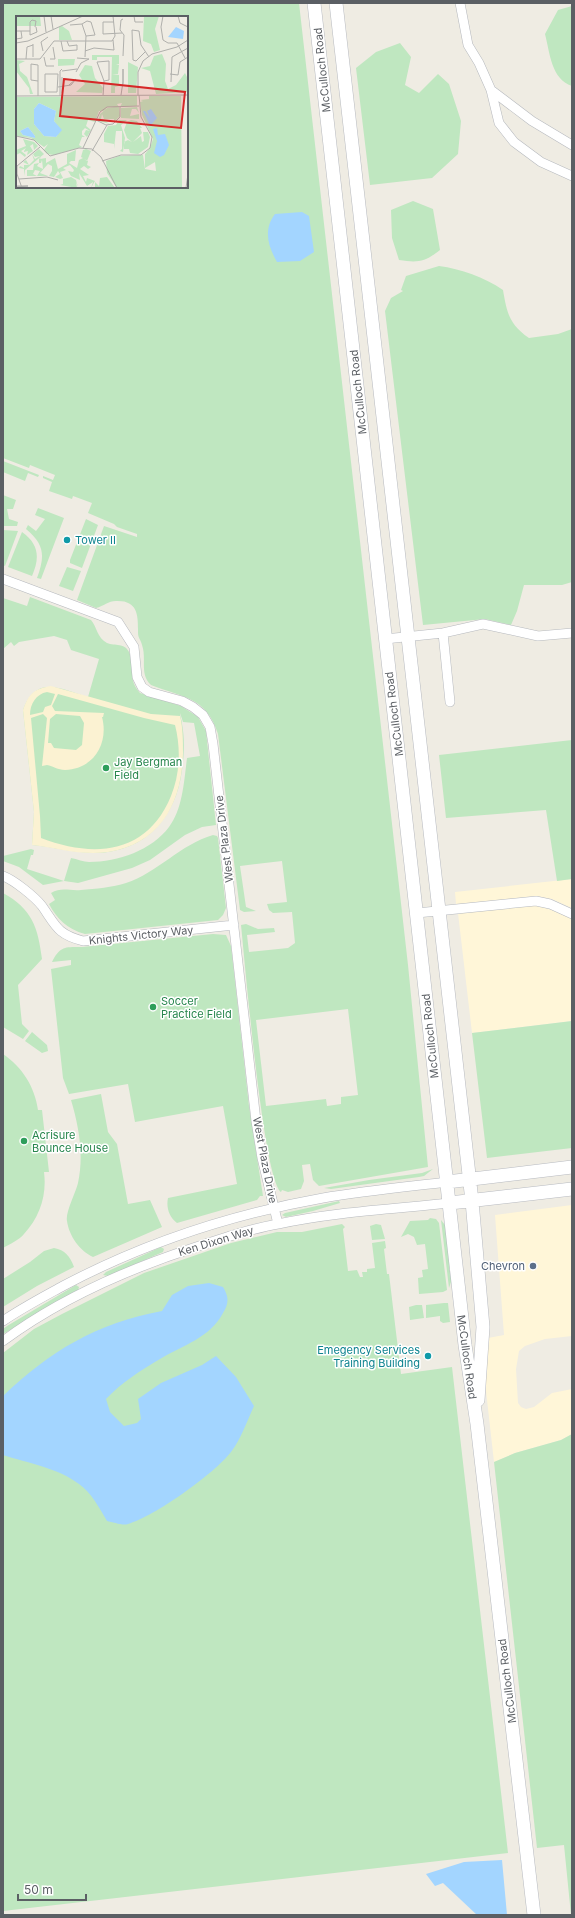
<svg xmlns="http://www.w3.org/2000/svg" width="575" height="1918" font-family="Inter,sans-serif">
<rect width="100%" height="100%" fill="#efece3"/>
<!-- commercial -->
<path fill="#fff6d8" d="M572,879v29l-20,-9 -15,-3 -81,8 -1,-12z
M536,905l19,6 17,8v102l-100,12 -14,-120z
M572,1205v131l-27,3 -20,7 -6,5 -3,18 2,34 3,4 5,2 8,-2 18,-14 20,-4v45l-11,6 -46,13 -21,9 -9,-80 3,-44 16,-3 -9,-120z"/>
<!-- green -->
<path fill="#bfe7c0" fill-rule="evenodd" d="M3,3h296l109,962 20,202 -109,19 -6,-6 -3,-16 -8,1 2,16 -3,8 -13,3 -6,-2 -1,2c-18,-15 -36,-230 -40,-267l5,-1 12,5 16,-1 1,4 -28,3 2,17 39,-4 7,-5 -3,-31 -19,1 -4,-3 -2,-6 20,-2 -5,-41 -42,5 6,41 10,4 -12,1 -4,-2 -22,-176c-12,-38 -35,-36 -67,-49 -12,-11 -4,-26 -9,-40 -1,-5 -4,-7 -4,-12 0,-16 1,-33 -22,-32 -8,0 -12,5 -20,7l-19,-8 27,-74 33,11v-3l-20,-7 -3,-3 -26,-11 4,-10 -19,-7 -1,3 -23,-8 3,-9 -9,-4v-2l10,4 2,-5 -25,-10 -1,3 -26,-10zM17,17h170v170h-170zM348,1009l10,86 -17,2v7l-14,2 -1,-7 -60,7 -10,-86z
M572,6v80c-21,-7 -22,-33 -27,-52l13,-24z
M400,43l11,14 -6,28 14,8 19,-19 11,10 12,37 -3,33 -26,24 -62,7 -14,-117 20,-16z
M413,201l20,8 7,41c-15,12 -22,13 -41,10l-7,-22 -1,-28z
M439,266c22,3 45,11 64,24 4,23 6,34 26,48l29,-4 14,-5v253l-10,3h-38l-7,26 -6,14 -26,-6 -62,6 -38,-314 6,-13 12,-7 -2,-1 5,-14z
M3,461l36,14 -1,2 -10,-4 -3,8 -22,-9z
M3,495l13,5 -3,9h-6l2,10 9,3 -1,4h-14z
M38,508l26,10 -23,61 -4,-1c8,-22 8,-33 -11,-49l2,-4 8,6 9,-12 -10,-4z
M86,519l12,6 -16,43 -12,-5v-3z
M3,530l15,1 -13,35 -2,-1z
M22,532c17,12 18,26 10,44l-24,-9z
M67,567l14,4 -8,20 -14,-5z
M30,597l61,23c6,7 6,18 16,23 8,3 18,0 22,9 7,14 -3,25 11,41l41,13 17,11 8,14 10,94 -14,2 -17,8 -35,25 -18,8 -54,15 -14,-2 -21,4 -24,-18 -16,-6v-5l28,-7 3,1 -1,5h-2l-4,14 37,12 7,-23c6,1 13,4 18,4 29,0 63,-12 80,-35 14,-19 15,-46 18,-69l13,-2 -6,-33 -11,-1 -3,-9c0,4 2,7 2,11 3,15 2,32 0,46 -6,48 -37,82 -86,83 -22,0 -42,-6 -64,-8l2,-33 -11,-102c13,-36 38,-21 65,-13l11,-38 -28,-9 -4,-10 -13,-4 -35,6 -5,4 -3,-4 -8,7v-51l24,8z
M572,740v139l-15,2 -11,-71 -100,8 -7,-63z
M213,835l4,1 1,2 8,70 -3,7 -5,5 -133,14c-18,-5 -28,-15 -36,-30l6,-4 -4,-7c10,-6 18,-2 30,-3 14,-1 32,-3 45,-7 31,-10 55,-39 87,-48z
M3,893c29,16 35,34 39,66l-24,26 4,39 7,7 -6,8 -20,-12z
M213,934l13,1 5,11 18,160 14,90h-3l-3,4 -80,23c-8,-6 -11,-16 -9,-25l69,-14 -14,-78 -88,16 -7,-38 -59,10 -6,-16 -12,-109 20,-4v-5l-19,2c8,-16 13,-15 30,-15z
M572,1021v127l-85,10 -15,-125z
M32,1032l15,13 1,6 -6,2 -17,-12z
M3,1054c19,13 32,33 35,56h4l7,62h-5c3,23 -4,45 -20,62 -5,6 -14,10 -21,14z
M101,1094l7,38 9,12 11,60 22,-4 12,27 -69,30c-13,-6 -24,-21 -26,-36 -2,-8 9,-29 11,-38 6,-28 1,-56 -7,-83z
M433,1169l-9,7 -5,1 -88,12 -7,-1 45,-8 53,-7z
M339,1201l1,2 -27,8 -27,6 -4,-2 3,-2z
M430,1218l6,1 3,4 8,67 -4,2 -24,2 -1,-16 5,-1 -1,-7 6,-1 -3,-25 -8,1 -3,-8 -6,-3 -7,3 9,-16 18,-1z
M441,1220l4,5 5,42 -1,3 2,1v11l-2,6z
M342,1224l3,3 -2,2 5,42 9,-1 3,7h3l-1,-5h5v-3l8,-1 -3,-25 13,-2 1,7 -2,1 3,25h2l12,100 51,-7 56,486 -505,58v-558l31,-24 28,-15 82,-41 87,-30 46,-11h25z
M376,1224l5,1 4,14 -13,1 -2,-14z
M161,1247l3,2 -1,3 -55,24 -5,-1 3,-3z
M54,1248c11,2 16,8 20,19l-37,19 -34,21v-28l27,-17 14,-11z
M76,1285l3,2 -1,4 -75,43v-5l4,-3z
M444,1303h4l2,19 -7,1 -3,-2v-5l-14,2v-13z
M416,1305h6l2,13 -14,2 -1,-13z
M572,1434v481h-1l-7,-70 -27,3 -43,-386 21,-9 46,-13z"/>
<!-- sand -->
<path fill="#fbf2d2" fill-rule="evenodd" d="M51,686l100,28 29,2c3,12 3,24 3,37 -1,49 -22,91 -75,99 -26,4 -50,-4 -76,-7l2,-33 -11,-102c6,-17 11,-21 28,-24zM47,692l8,2 -4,11 -6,2 -2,5 -13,3c0,-11 6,-21 17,-23zM58,694l86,24 31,7c6,23 5,49 -4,71 -24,59 -78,62 -130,42l-1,-22 -9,-98 12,-4 4,4 -5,48c2,0 3,-1 5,-1 6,1 11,5 18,5 29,-1 44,-27 37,-53h1l1,-4 -49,-2 -3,-5zM56,714l24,2 4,7 -2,22 -6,5 -22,-2 -3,-5h-3l2,-24z"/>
<!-- water -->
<path fill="#a3d5ff" d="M302,212l7,4 5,36 -14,9 -23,1c-9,-16 -14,-32 -2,-48z
M209,1283l14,4c6,10 6,16 0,26 -13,25 -40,32 -63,46 -19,11 -39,24 -54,40l4,13 14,14 13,-3 4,-4 -3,-20 23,-16 41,-18 14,-9 20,21 18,29c-7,15 -13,33 -23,46 -17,22 -76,64 -103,72 -5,2 -15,-2 -21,-3 -7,-12 -16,-29 -28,-37 -21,-16 -51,-21 -76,-29v-59c47,-45 94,-73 159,-85l10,-16 16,-9z
M502,1860l5,55h-30l-34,-32 -8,3 -9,-12 38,-12z"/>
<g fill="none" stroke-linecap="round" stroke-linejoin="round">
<defs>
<path id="minor" d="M460,3l8,42 11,18 12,27 8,33 15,19 27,20 31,14
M491,90l41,31 40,24
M3,579l115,43 16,25 3,30 5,10 7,5 33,9 11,6 10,8 7,12 3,17 43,377 6,37 16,66
M443,633l7,69
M385,639l58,-6 40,-9 55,12 34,-3
M3,876c11,4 32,21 39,30 14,20 15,28 41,35l151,-16
M417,913l119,-12 14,3 22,10
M3,1321c19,-13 40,-24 60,-35 81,-43 170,-72 260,-88 41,-7 82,-11 124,-16
M3,1341c58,-43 125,-72 193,-94 27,-9 54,-18 82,-23 56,-12 115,-15 172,-21"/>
<path id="secondary" d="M314,3l151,1342 12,79 57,491
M336,3l136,1198 11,126 -5,73
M447,1182l125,-15
M450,1203l122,-14"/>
</defs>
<!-- minor casing -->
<use href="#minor" stroke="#b6b9be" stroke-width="10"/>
<!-- secondary casing -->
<use href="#secondary" stroke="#b7bac0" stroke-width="14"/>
<!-- minor -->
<use href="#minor" stroke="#fff" stroke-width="9"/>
<!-- secondary -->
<use href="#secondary" stroke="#fff" stroke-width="13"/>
</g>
<!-- markers -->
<g fill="#0f9aa8" stroke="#fff" stroke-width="1.5">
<circle cx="67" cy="540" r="4"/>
<circle cx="428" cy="1356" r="4"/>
</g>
<g fill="#2e9e5b" stroke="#fff" stroke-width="1.5">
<circle cx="106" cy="768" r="4"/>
<circle cx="153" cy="1007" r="4"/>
<circle cx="24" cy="1141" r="4"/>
</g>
<circle fill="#5c6f8a" stroke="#fff" stroke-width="1.5" cx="533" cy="1266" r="4"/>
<g text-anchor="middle" stroke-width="3" stroke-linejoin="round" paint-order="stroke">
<!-- street labels -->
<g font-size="11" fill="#5b5f64" stroke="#fff">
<text transform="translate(322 70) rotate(-96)" y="4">McCulloch Road</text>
<text transform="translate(358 392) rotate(-96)" y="4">McCulloch Road</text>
<text transform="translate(394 714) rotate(-97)" y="4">McCulloch Road</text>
<text transform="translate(224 839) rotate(-97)" y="4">West Plaza Drive</text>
<text transform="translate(141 935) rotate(-6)" y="4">Knights Victory Way</text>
<text transform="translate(430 1036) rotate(-96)" y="4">McCulloch Road</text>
<text transform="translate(265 1160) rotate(79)" y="4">West Plaza Drive</text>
<text transform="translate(216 1241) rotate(-17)" y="4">Ken Dixon Way</text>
<text transform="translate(467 1357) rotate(82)" y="4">McCulloch Road</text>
<text transform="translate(507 1681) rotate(-97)" y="4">McCulloch Road</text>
</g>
<!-- culture labels -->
<g font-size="11" fill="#0d838f" stroke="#fff" text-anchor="start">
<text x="75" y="544">Tower II</text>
<text x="420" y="1354" text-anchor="end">Emegency Services<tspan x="420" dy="13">Training Building</tspan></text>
</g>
<!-- leisure labels -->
<g font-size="11" fill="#27864d" stroke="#fff" text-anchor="start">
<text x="114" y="766">Jay Bergman<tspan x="114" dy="13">Field</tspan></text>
<text x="161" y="1005">Soccer<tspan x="161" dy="13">Practice Field</tspan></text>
<text x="32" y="1139">Acrisure<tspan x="32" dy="13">Bounce House</tspan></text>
</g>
<!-- service labels -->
<g font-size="11" fill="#4e5e75" stroke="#fff" text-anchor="end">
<text x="525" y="1270">Chevron</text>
</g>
</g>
<!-- overview -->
<g transform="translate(16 16)">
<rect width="172" height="172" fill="#efece3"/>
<path d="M0,0h24l1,10h-25zM128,0h15l-4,13 5,21 -6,2 -3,-8 -8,-3zM46,10l7,5 3,9h-13v-13zM146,38l4,10 -1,17 3,8 8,-4 9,-12 3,6v13l-32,2 -6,-23 -9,-3 9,-2 4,-10zM76,39h27v9h-3l3,1 -1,9h-6l7,1v11l-4,1v6h-4l1,-36h-15v3h-5zM42,43h17l-1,6 -16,1zM0,44l9,1 -6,3 1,7 7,6 6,17h-3l-1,-6 -13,-17zM112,46l10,5 -2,26h-8zM69,49l7,1 3,12 8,10 -1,5 -26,-1 9,-8 -6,-9zM133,80h32l1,92h-65l-10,-15 -1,-12 13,-5 24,-1 2,14 11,2 -1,-9 -10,6v-14l5,-6 3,-9 -11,-24 -2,-13 3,-1 -3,-1 9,-1zM0,81l121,-1v10h-4l-13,1 2,-4 -5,1 2,3h-12l-3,4h-5l-4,11 -7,-2 -2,6 5,4 -4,7 -3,-3 2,-4 4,1 -5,-3 -3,3v4l3,2h-3l-3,8 3,2 -28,8 -7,-1 -2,-2 -4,-5 3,3 4,-6 -4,3 -13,-9 -15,-2zM23,87l17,8 -2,10 7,9 -5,7 -12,-1 -10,-12v-15zM12,111l7,9v2l-12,-3 -3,-4zM98,91l1,4 -1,-4h5l1,9 -6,6v-3h-10l-2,-5 -1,5 9,5 -12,-3 2,-7 7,-6zM121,91l2,6 -3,-4h-4l-2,7 9,-2v5l-18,-1v-10zM103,104h8l-6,5 4,13 -2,14 -3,-1 2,-2v-18h-6l-2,18v-5l-10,-2v-8l4,-8 8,-1zM115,104l6,1 5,7h-2l2,5 -9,9 8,-6 1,6 2,-1 -1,-9h5l2,5 -2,10 -10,7 -8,-1 -1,-4h-5v-7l4,-2 4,2 -5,-4 -3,-8 3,-8zM7,123l11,3 4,4 -4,4 -1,-6 -3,2 3,5 -6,4 1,-4 -4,1v-1l2,-3 -5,3 5,4 -1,2 -5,-4 -4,2v-5l15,-6 -5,2zM23,133l5,5 -19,16 -1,6v-7l-5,-1 1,-2 4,2v-3h5l-6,-3 3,-2 3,5 5,-5 -2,-6 3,5 5,-3 -5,1 -2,-3zM70,133l5,2 -4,10 -3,-2 4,2 -1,4 4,2 -3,2 -4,-3 -4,3 9,6 -6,1 3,6 1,-4 8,3 -4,7 2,-6 -6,4 -8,-13 1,7 -9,-4 -3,-5 5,1 1,-2 -4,-5 -7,3 3,2 -6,2 3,6 -3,1 -5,-2 5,-3 -2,-3 -4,6 -5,-1 3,-5v-5l-4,-2 -8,9 8,3h-11l3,-5 -5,-1 -2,4 4,2h-10v-6h6l1,-6 5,-1 -2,3 6,3 -1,-9 -1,3h-2v-4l2,-2 -1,2 6,-1v5l9,-5 3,11 9,-5v-10l9,-4 -1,11h-4l-2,2 8,5 2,-8 4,-2 -2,-1 2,-7zM55,161l5,3 2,7 -2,-5 1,6 -17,-3 3,-1v-5zM91,161l8,11h-20v-6l4,4 1,-8z" fill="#bfe7c0" fill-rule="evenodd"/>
<path d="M160,11l8,4 -1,8 -15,-2zM23,87l17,8 -2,10 8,9 -6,7 -12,-1 -10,-12v-15zM135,93l6,9 -7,8 -7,-15h2l5,7 -3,-7zM12,111l7,9v2l-12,-3 -3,-4zM141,112l1,7 7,-1 4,11 -5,10 -4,2 -6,-4 3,-12 -4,-12z" fill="#a3d5ff"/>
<path fill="none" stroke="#b0b0ac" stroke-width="1" d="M28,0l2,16M35,0l2,13M118,0l1,6h8M147,0l-2,11 2,13 5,3h9l8,15M162,0l2,7 8,4M107,3l-2,1 -1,10 4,5 -1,21M98,6h-11v12l19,-1M54,9l12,-1M0,15h14v-9l2,-2 4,1 -1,6M14,15v4l7,-3 -1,-5M70,20l9,-1 -4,-13M70,20l-4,-12 5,-3 4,1M0,23l6,-1 -1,-7M45,25l2,10 14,-1v-5l-8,1 -2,-5M0,27l12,-2 55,-25M17,28v13M27,35l-2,-9 7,-5M69,35l9,-3 20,2 -1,-10M129,36l-9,9 -3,-1 -1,-30 7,1 2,14 8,12M28,41l2,9h8M69,41l1,-21M0,43h24l14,-18h58l3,-5 -2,-20M10,43l1,-12 6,-2M34,43h5l-2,-12M93,45v19l-5,1 -7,-19zM46,55l15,-2M60,56l5,-9 8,-4 -12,-1M29,58h13l-1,18h-12zM154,58l8,1 2,-13 8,-5M46,61v16M22,65l-7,-1v-16l7,1v31M155,66l1,-25 16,-9M42,71l13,-2 5,-6 -7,6M105,79l2,-13v-13v15M122,79v-23l5,-11 9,-7 25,-7 11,-7M0,80l172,-1M44,80v-25l2,-2M87,80l1,-15M80,104l10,5 7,-1 7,-7v-10M0,120l18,4 16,16 29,-8 13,1 9,8 16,31M67,132l17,-36 7,-5 32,-1M76,135l15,-26M86,145l19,-6h20l9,-7 2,-11 -11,-20 -2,-22M3,163l28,-2 11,3M0,170h12l-12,1M6,172l-5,-14v-8l23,-19M170,172l2,-14"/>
<path fill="#d62828" fill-opacity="0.15" stroke="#d62828" stroke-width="2" d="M48,63l121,13 -4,36 -121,-12z"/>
<rect width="172" height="172" fill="none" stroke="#5b5f64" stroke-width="2"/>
</g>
<!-- border -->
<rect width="575" height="1918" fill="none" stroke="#5b5f64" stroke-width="8"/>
<!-- scale -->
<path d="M18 1894v6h68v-6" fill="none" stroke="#5b5f64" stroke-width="2"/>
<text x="24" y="1894" font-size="12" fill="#5b5f64" stroke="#ffffff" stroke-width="3" paint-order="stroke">50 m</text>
</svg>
